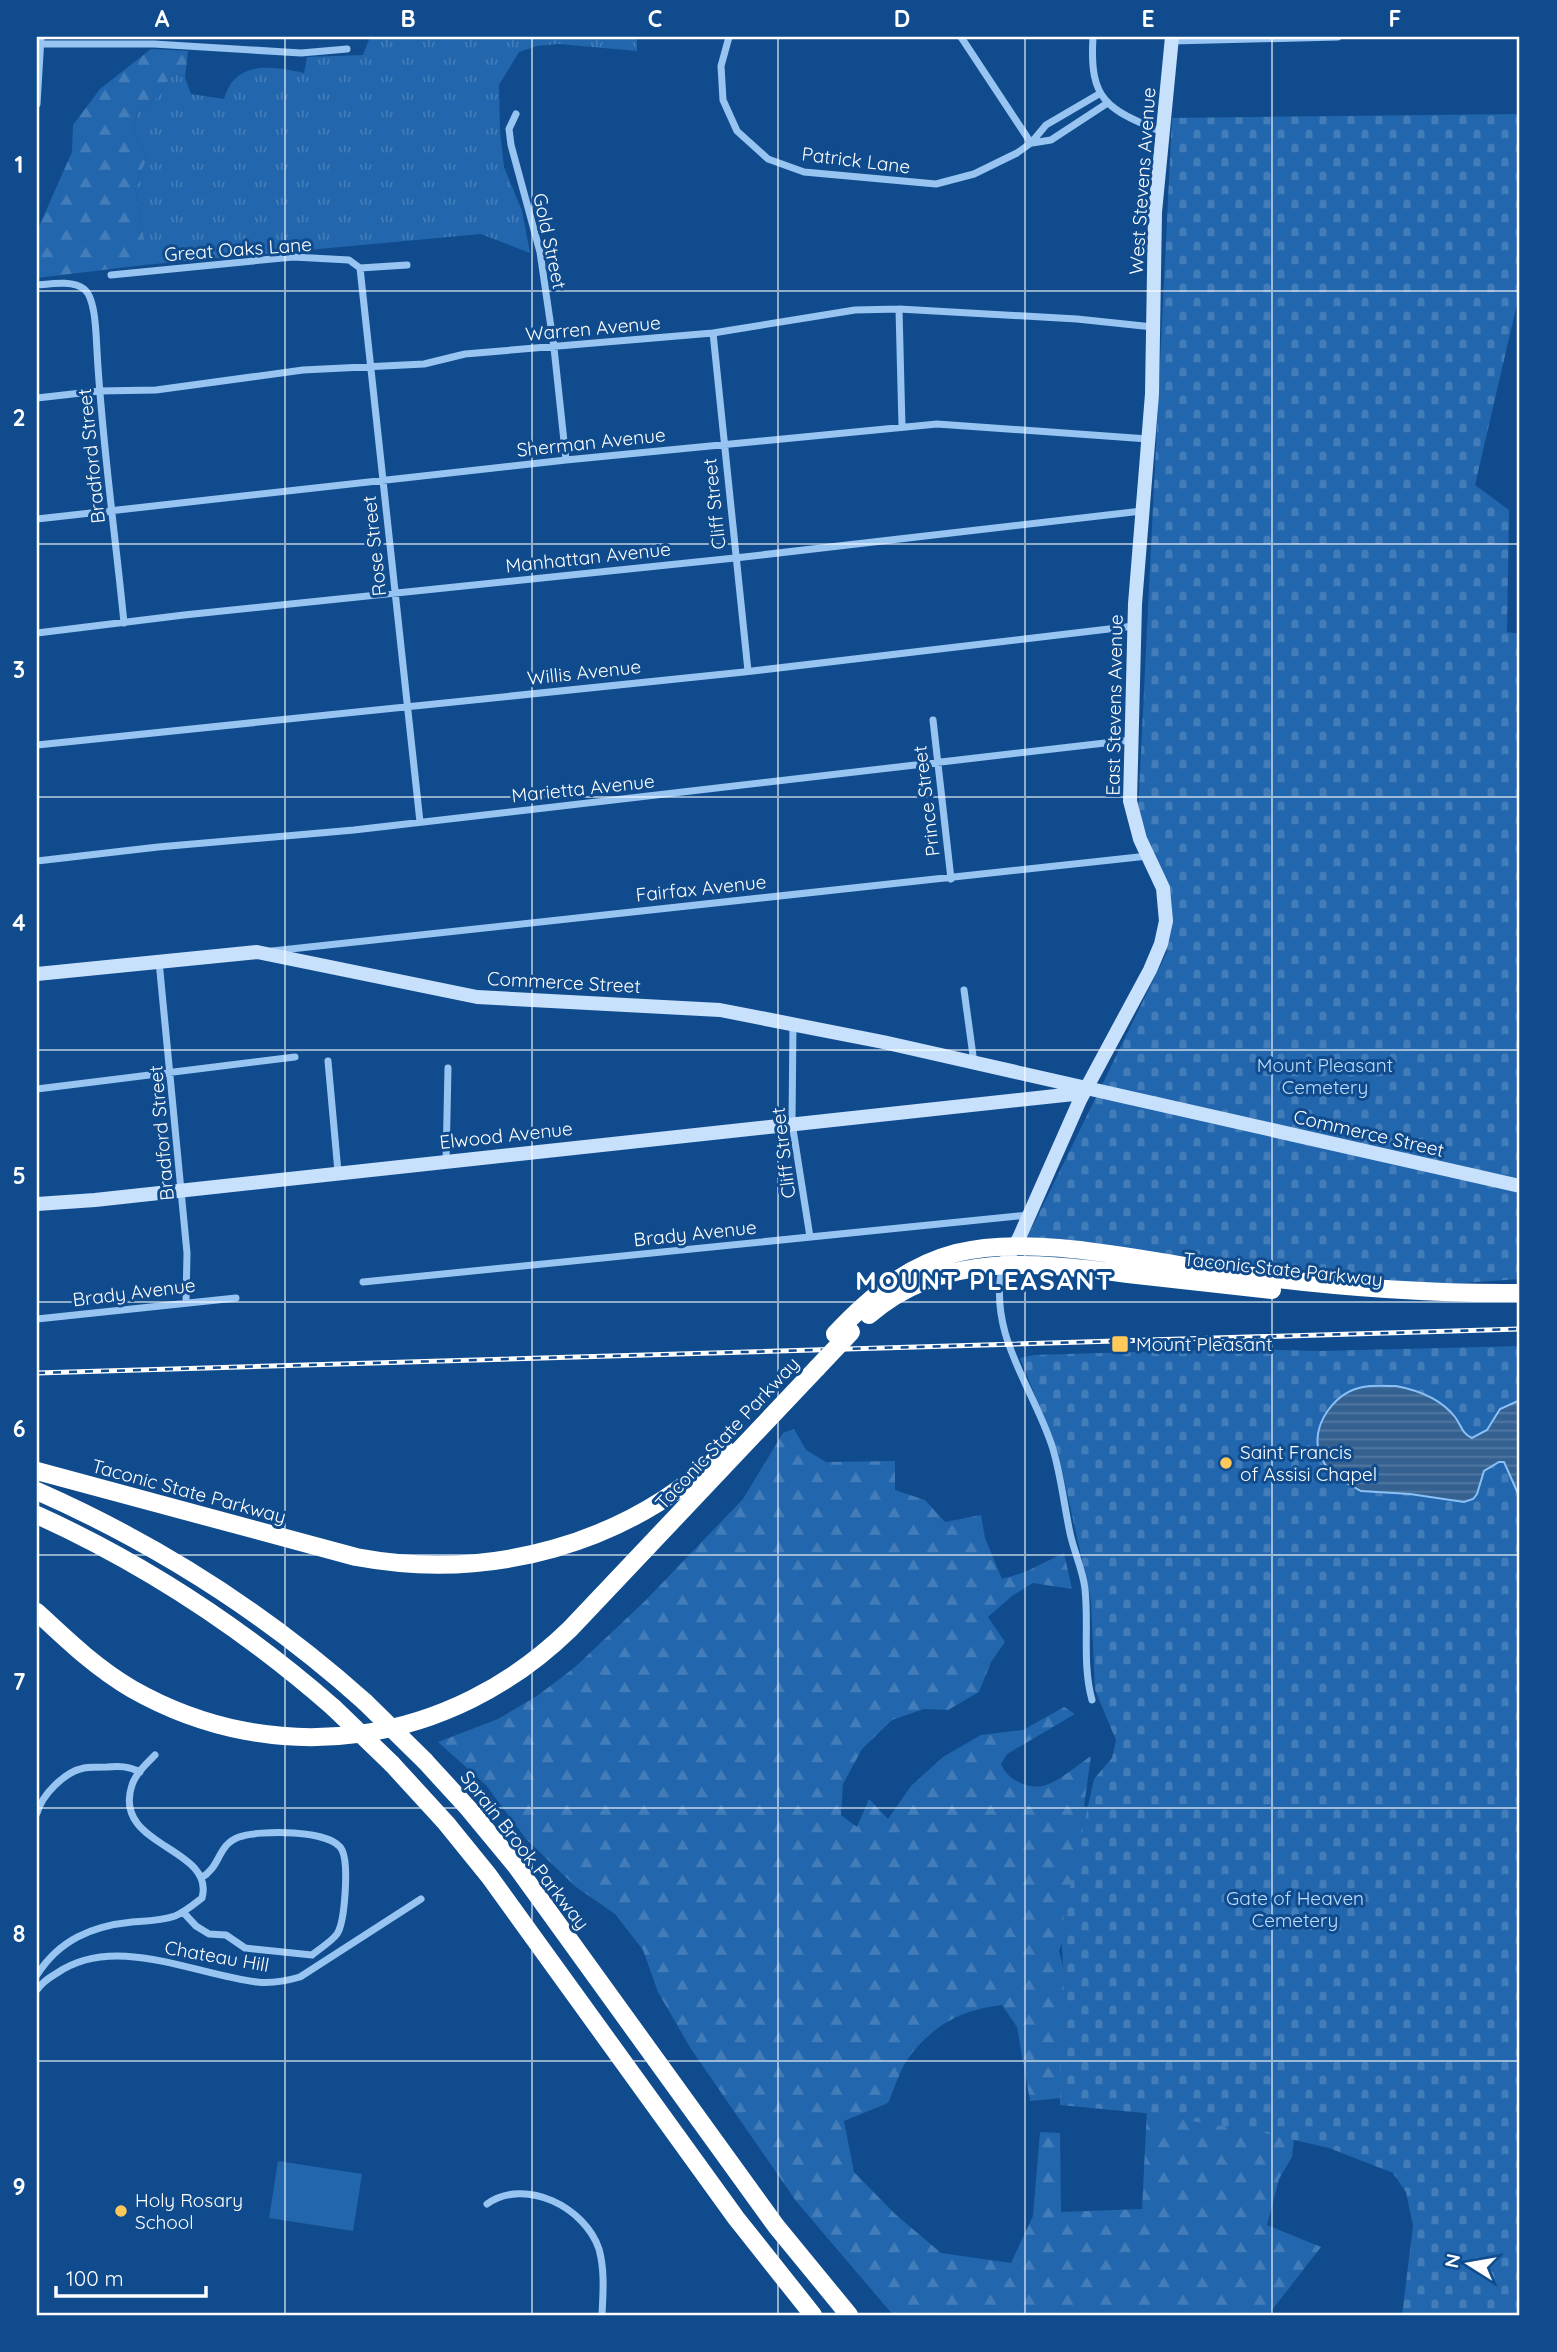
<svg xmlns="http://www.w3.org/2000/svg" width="1557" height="2352" font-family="Quicksand,sans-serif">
<defs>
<pattern id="grass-tufts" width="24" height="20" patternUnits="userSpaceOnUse" patternTransform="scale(1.75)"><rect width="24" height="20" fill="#2266ad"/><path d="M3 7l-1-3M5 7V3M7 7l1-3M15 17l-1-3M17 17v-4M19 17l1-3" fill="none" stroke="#437db9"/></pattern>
<pattern id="forest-firs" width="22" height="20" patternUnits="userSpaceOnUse" patternTransform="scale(1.75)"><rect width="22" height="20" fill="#2266ad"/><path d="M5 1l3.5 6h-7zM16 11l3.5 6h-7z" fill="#437db9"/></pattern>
<pattern id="cemetery-stones" width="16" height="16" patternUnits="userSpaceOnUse" patternTransform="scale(1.75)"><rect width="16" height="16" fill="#2266ad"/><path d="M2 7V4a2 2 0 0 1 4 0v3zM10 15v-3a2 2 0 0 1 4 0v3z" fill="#437db9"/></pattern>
<pattern id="water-rules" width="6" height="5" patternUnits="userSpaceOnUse" patternTransform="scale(1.75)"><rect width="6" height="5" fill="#356191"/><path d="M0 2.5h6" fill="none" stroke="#5379a2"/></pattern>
</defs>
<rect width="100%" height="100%" fill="#104c8d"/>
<!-- grass -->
<path fill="url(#grass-tufts)" d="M370,37h267v14l-78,-7 -22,2 -18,6 -20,33 1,46 4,36 18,44 8,42 -49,-19 -337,31v-26l-9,-53 12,-28 -14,-28 4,-17 19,-15 18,-26 11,6 6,16 33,5c11,-39 48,-33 80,-26l3,-16 56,-2z"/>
<!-- forest -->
<path fill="url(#forest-firs)" d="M151,49l37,2 -3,27 -11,-6 -18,26 -19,15 -4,17 14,28 -12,28 9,53v26l-107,13v-47l35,-79 1,-27 27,-36z
M794,1429l12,21 20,12 69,-1v29l30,10 20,22 36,-7 4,23 17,41 23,-7 39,-19 8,36 -39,-6 -21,13 -24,21 17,25 -14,20 -12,30 -31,18 -24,-1 -32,11 -30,29 -19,35 -2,31 16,12 12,-28 19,20 23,-33 32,-29 38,-22 42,-5 41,-23 11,7 -68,40 -6,10c6,15 25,25 42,22 14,-3 36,-22 48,-30l-7,50 27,5 -52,140 21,78 3,67 -53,5 -13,-74 -15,-22c-39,5 -64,17 -90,48 -11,13 -17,34 -24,50l-44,18 10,51 41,42 46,39 70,10 22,-47 7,-84 20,1 1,79 81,-3 5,-100 148,21 -3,27 -13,22 -12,46 54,22 -49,63 -2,5h-377l-97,-114 -105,-152 -33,-57 -15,-42 -28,-36 -39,-27 -50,-48 -40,-54 -48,-43 60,-23 39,-23 37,-28 71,-67 98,-102 40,-66z"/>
<!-- cemetery -->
<path fill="url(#cemetery-stones)" d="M1520,114v177l-45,194 34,25 -2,122 13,2v645l-86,6 -407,-47 140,-286 4,-51 -33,-88 34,-695z
M1520,1346v969h-118l11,-89 -7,-34 -13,-19 -64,-25 -60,-14 -125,-21 -84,-8v-49l4,-74 -3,-53 33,-150 18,-21 4,-18 -21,-50 -4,-90 -33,-148 -38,-94 14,-3 199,-6 87,2z"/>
<!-- pitch -->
<path fill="#2266ad" d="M278,2161l84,13 -9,57 -84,-13z"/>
<!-- water -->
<path fill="url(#water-rules)" stroke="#8ac0f6" stroke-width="2" d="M1396,1386c21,4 45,13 59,31 6,8 7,17 17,21l15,-8 13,-21 20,-9v98l-16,-36h-5l-15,9 -7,23 -4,5 -9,3 -54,-8 -49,-3 -18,-10 -12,-11 -3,1c-1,-6 -9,-14 -10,-23 -4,-27 18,-56 45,-61 10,-2 22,-1 33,-1z"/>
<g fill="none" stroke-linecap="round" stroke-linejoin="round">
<!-- street -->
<path stroke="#98c4f2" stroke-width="7" d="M729,37l-8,29 2,34 14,31 31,28 36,13 132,12 38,-10 43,-21 14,-10 15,-18 53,-31
M961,37l70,106
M1093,37c-4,64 14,72 69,95
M1172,41l166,-4
M37,44h117l147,9 46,-4
M37,104l4,-67
M516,114l-7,15 2,16 29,107 14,96 12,112
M1032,143l19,-3 55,-36
M360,268l60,554
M111,275l182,-18 56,3 11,8 47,-3
M37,285c13,-1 36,-5 47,4 12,9 12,47 13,62 5,91 18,181 27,272
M899,309l3,118
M713,333l35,338
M37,398l62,-7 57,-1 147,-20 121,-6 41,-10 248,-21 142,-23 44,-1 178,10 76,8
M37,519l529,-59 371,-36 211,15
M37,633l147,-18 551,-57 407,-47
M933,720l18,159
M37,745l707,-73 390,-46
M37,861l121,-14 196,-17 777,-90
M272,951l876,-95
M159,961l28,292 -1,49
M964,990l10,73
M793,1023l-1,100 18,114
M328,1061l10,111
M37,1089l258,-32
M446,1162l2,-94
M1002,1268c-14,68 32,120 51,181 8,27 11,56 17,84 4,19 13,37 15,56 4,37 -3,75 7,111
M363,1282l666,-67
M37,1319l199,-21
M37,1813c5,-18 27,-41 47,-45 7,-1 16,-1 23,-1 12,-1 22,-1 33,5
M183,1912l13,14 13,8 17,1 19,13 67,7c7,-6 19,-13 25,-21 8,-12 12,-70 5,-84 -10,-21 -84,-20 -103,-13 -22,8 -18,30 -38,41
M37,1975c22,-35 55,-49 95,-53 14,-1 29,-1 43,-6 10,-4 18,-11 27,-18 14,-51 -91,-51 -70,-113 4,-12 15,-22 23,-30
M37,1990c5,-8 12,-12 20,-17 58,-40 138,2 200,9 15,2 29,-1 43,-5l121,-78
M487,2204c38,-27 98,3 112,45 6,22 4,44 3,66"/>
<!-- secondary -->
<path stroke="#c7e0fc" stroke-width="14" d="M37,974l220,-22 220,45 243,13 163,32 637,144
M37,1204l58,-4 979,-106 12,-7
M1004,1264l15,-26 61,-138 70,-130 11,-26 5,-23 -3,-33 -23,-49 -10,-38 5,-197 17,-210 3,-182 17,-175"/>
<!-- highway -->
<path stroke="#fff" stroke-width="18" d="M869,1315c74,-65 170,-52 259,-41 48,5 96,11 144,16
M835,1334c34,-36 71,-68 121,-81 80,-20 192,9 274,20 96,13 193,21 290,20
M37,1471l319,86c134,25 271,-12 370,-107
M37,1491c120,53 230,123 328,211
M37,1515c108,49 208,115 297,193
M37,1612c30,28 59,56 95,77 146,83 319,56 438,-60l247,-261
M425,1761l43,47 48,58 260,360 73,89
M392,1764l54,59 43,53 247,342 77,97"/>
<defs>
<path id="rail" d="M37,1373l1483,-44"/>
</defs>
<!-- rail casing -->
<use href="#rail" stroke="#fff" stroke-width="5"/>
<!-- rail -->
<use href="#rail" stroke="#104c8d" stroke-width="2.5" stroke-dasharray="8" stroke-linecap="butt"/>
<!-- highway-bridge -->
<path stroke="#fff" stroke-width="18" d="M817,1368l34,-36
M365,1702l60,59
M334,1708l58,56"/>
</g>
<!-- grid -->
<path fill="none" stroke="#fff" stroke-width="2" stroke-opacity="0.55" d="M285,37v2278M532,37v2278M778,37v2278M1025,37v2278M1272,37v2278M37,291h1483M37,544h1483M37,797h1483M37,1050h1483M37,1302h1483M37,1555h1483M37,1808h1483M37,2061h1483"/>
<!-- markers -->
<g fill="#ffc959" stroke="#104c8d" stroke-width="2.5">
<rect x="1111" y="1335" width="18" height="18" rx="3.5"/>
<circle cx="1226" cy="1463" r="7"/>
<circle cx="121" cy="2211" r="7"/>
</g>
<g text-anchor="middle" stroke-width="6" stroke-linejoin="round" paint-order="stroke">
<!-- street labels -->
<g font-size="19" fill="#fff" stroke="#104c8d">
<text transform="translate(856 160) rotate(7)" y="7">Patrick Lane</text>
<text transform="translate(1142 181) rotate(-86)" y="7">West Stevens Avenue</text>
<text transform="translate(550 241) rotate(78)" y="7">Gold Street</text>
<text transform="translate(238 249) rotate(-4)" y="7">Great Oaks Lane</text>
<text transform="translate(593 328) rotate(-5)" y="7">Warren Avenue</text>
<text transform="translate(591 442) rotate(-6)" y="7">Sherman Avenue</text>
<text transform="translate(91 456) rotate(-96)" y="7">Bradford Street</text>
<text transform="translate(714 504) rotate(-96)" y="7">Cliff Street</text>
<text transform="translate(374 546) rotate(-96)" y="7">Rose Street</text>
<text transform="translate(588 557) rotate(-6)" y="7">Manhattan Avenue</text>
<text transform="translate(584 672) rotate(-6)" y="7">Willis Avenue</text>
<text transform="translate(1114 705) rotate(-89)" y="7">East Stevens Avenue</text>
<text transform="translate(583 788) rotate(-6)" y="7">Marietta Avenue</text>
<text transform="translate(926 801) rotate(-97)" y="7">Prince Street</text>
<text transform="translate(701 888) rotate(-6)" y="7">Fairfax Avenue</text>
<text transform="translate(564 982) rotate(3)" y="7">Commerce Street</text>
<text transform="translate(161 1133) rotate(-95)" y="7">Bradford Street</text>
<text transform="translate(1369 1133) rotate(13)" y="7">Commerce Street</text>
<text transform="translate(506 1135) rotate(-6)" y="7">Elwood Avenue</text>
<text transform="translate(783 1153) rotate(-97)" y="7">Cliff Street</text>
<text transform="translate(695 1233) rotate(-6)" y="7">Brady Avenue</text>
<text transform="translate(1283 1269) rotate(6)" y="7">Taconic State Parkway</text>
<text transform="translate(134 1292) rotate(-7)" y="7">Brady Avenue</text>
<text transform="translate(727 1433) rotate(-47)" y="7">Taconic State Parkway</text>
<text transform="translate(189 1491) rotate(15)" y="7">Taconic State Parkway</text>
<text transform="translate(525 1850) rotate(52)" y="7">Sprain Brook Parkway</text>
<text transform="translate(217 1956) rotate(10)" y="7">Chateau Hill</text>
</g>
<!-- park labels -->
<g font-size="19" fill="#bfdefd" stroke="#104c8d">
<text x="1325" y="1072">Mount Pleasant<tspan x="1325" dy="22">Cemetery</tspan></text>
<text x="1295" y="1905">Gate of Heaven<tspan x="1295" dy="22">Cemetery</tspan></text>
</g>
<!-- poi labels -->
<g font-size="19" fill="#fff" stroke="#104c8d" text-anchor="start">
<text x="1136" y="1351">Mount Pleasant</text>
<text x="1240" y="1459">Saint Francis<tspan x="1240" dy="22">of Assisi Chapel</tspan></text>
<text x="135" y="2207">Holy Rosary<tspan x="135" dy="22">School</tspan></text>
</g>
<!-- district labels -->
<g font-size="26" font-weight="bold" letter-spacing="2" fill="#fff" stroke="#104c8d">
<text x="985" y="1290">MOUNT PLEASANT</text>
</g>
</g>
<!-- border -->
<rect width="1557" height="2352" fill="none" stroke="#104c8d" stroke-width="77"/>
<!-- north arrow -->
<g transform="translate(1469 2264) rotate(281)" stroke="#104c8d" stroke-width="5" paint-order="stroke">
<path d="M0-5L12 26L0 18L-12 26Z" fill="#ffffff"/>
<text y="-10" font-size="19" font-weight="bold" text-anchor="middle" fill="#ffffff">N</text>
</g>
<!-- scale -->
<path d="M56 2286v10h150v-10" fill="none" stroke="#ffffff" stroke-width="3.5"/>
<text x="66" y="2286" font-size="21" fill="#ffffff" stroke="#104c8d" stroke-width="5" paint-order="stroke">100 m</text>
<rect x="38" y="38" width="1480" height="2276" fill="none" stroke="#fff" stroke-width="2.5"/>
<g font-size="23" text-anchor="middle" font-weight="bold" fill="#fff">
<text x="162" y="27">A</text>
<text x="408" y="27">B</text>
<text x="655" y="27">C</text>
<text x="902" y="27">D</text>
<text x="1148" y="27">E</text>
<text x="1395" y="27">F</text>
<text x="19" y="173">1</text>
<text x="19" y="426">2</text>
<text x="19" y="678">3</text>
<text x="19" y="931">4</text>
<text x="19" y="1184">5</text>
<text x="19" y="1437">6</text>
<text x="19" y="1690">7</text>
<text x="19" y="1942">8</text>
<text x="19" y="2195">9</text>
</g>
</svg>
